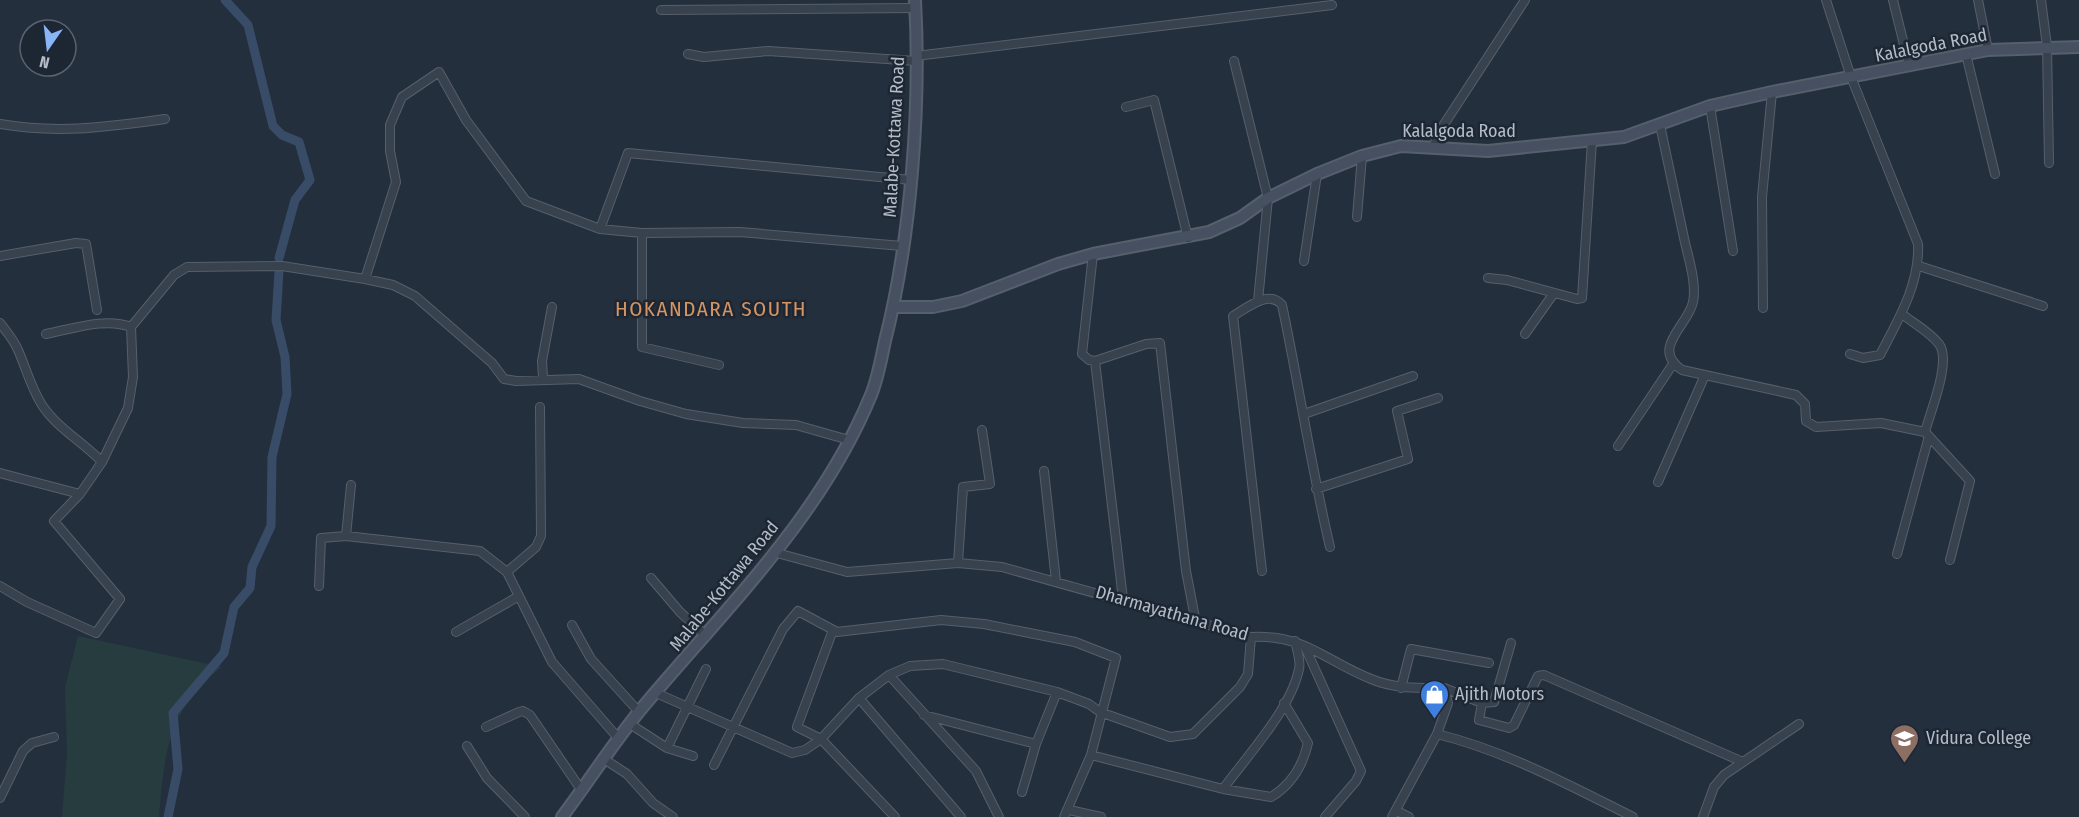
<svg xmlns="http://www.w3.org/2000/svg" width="2079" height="817" font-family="'Fira Sans Condensed',sans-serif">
<rect width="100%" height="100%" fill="#242f3e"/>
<!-- green -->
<path fill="#263c3f" d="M78,636l144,31c-54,41 -58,88 -63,150h-97l5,-63 -2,-67z"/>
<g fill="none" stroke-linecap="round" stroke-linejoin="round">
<!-- canal -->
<path stroke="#394c67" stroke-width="9" d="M225,0l23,25 25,101 9,9 17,7 11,38 -15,20 -16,58
M168,817l10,-48 -5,-56 51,-60 10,-46 16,-19 2,-21 19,-41 1,-69 15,-63 -2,-37 -9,-37 3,-49"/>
<defs>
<path id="street" d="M1826,0l25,77 67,167c2,40 -20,76 -38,111l-17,3 -13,-4
M1893,0l16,65
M1978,0l10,50
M2041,0l6,46 2,117
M661,10l254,-2
M688,54l16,3 64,-6 148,10
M1966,54l29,120
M916,56l416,-51
M1234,61l34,137 -10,103
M1710,106l23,145
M1126,107l28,-7 34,138
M0,124c60,10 105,3 165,-5
M1660,125c8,37 16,75 24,113 4,19 13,45 9,64 -5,24 -43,46 -11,68l114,25 9,9 1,17 10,6 65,-4 44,9 45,49 -20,79
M1433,147l8,-18 84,-129
M1357,217l5,-61
M600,229l42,4
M1093,254l-11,100 7,6 6,1 51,-17 14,-1 26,228 10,52
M0,256l76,-13 10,1 11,66
M1304,261l13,-87
M1919,266l124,40
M1488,278l19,2 70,19 5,-1 10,-157
M365,279l28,6 22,11 77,67 12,16 12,2 63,-2 61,22 46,13 57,9 53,2 53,15
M1763,308l-1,-111 10,-105
M1902,314c11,9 28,18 37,30 13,17 -9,68 -14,88
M0,323c6,8 14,17 18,27 8,18 13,38 24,55 15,23 41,37 60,57l-22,32 -26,27 66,78 -24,34 -69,-31 -27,-16
M46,334c27,-5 59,-17 85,-7
M1525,334l29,-41
M1095,361l28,238
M719,365l-77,-18v-114l98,-1 162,14
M543,378l-1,-17 10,-54
M1304,414l109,-38
M1618,446l55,-82
M102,462l26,-54 5,-31 -2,-50 43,-52 13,-8 95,-1 83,13 31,-97 -6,-31v-26l12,-28 37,-25 27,48 60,81 74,28 28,-76 283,27
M1044,471l12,110
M0,473l80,21
M1658,482l47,-107
M1316,489l92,-30 -11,-48 41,-13
M346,536l5,-51
M777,553l70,19 111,-9 44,4 249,70c54,-3 74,24 120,42 24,10 48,9 73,9l4,15 -11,31c69,17 132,51 196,83
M1897,554l32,-118
M958,563l5,-76 27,-3 -8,-54
M1262,571l-29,-255c14,-8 36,-27 49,-11 17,80 29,162 48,242
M507,572l29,-25 5,-11 -1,-129
M651,578l29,34 26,24
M319,586l2,-48 25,-2 134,15 27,21 45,90 67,77
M572,625l19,34 48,53
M833,630l-36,97 24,12 74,78
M456,632l63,-36
M1305,647l56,124 -5,10 -31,36
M889,675l87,96 23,46
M1401,688l10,-39 78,14
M1444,688l38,15 12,-1 17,-59
M656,693l136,60 13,-3 16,-11 38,-41 30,-23 21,-9 33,-2 114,28 32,12 11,8 70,25 23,-3 47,-47 8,-13 3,-37
M859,698l102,119
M1482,703l-3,17 30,8 5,-3 24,-49 6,-1 199,87
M924,715l112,29
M630,724l37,24 26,8
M486,727l33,-15 4,-1 7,4 52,76
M467,746l20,32 38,39
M667,748l39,-79
M604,759l23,15 26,29 20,14
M714,765l69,-136 15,-18 39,21 104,-12 43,4 91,18 41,16 -25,97
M1223,789c24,-33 68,-80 76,-120 2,-8 -2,-19 -4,-28
M1022,792l14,-48 21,-52
M0,798l23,-47 9,-8 22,-6
M1069,810l32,7
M1397,811l12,6
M1064,817l27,-62 132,34 48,8c20,-12 32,-32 37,-54l-24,-40
M1392,817l45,-83
M1703,817l11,-30 10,-12 75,-51"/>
<path id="secondary" d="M894,307h39l29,-6 96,-37 35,-10 116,-22 31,-14 28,-20 49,-24 45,-18 39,-10 87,5 136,-14 86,-31 62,-14 216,-42 91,-3
M562,817c27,-36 51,-74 80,-109 83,-99 179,-191 229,-313 7,-17 10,-36 14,-54 26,-103 36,-235 30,-341"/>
</defs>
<!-- street casing -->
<use href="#street" stroke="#565f6c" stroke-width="10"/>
<!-- secondary casing -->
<use href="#secondary" stroke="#565f6c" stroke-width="14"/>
<!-- street -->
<use href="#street" stroke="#38414e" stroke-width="8"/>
<!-- secondary -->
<use href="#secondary" stroke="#465061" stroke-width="10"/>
</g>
<!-- icons -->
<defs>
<symbol id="shop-pin" viewBox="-11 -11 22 30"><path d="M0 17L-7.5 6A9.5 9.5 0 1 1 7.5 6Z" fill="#3f7fe0" stroke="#1d2633"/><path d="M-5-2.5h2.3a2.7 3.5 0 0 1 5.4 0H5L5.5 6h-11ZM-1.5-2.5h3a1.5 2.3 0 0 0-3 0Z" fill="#fff"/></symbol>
<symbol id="school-pin" viewBox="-11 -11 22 30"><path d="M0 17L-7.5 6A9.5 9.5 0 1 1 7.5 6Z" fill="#8d6e63" stroke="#1d2633"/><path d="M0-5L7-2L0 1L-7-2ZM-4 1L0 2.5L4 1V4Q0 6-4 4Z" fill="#fff"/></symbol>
</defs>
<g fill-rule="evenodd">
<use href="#shop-pin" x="1418" y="678" width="33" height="45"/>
<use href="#school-pin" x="1888" y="722" width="33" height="45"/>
</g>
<g text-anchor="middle" stroke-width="5" stroke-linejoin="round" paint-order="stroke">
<!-- street labels -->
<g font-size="18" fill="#b4bcc9" stroke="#1d2633">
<text transform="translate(1931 45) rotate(-11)" y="6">Kalalgoda Road</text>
<text x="1459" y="137">Kalalgoda Road</text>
<text transform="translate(894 137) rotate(-87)" y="6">Malabe-Kottawa Road</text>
<text transform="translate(724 586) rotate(-51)" y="6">Malabe-Kottawa Road</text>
<text transform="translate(1172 613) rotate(16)" y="6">Dharmayathana Road</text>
</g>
<!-- poi labels -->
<g font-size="18" fill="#b4bcc9" stroke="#1d2633" text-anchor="start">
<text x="1455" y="700">Ajith Motors</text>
<text x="1926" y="744">Vidura College</text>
</g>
<!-- quarter labels -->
<g font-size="21" letter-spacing="1.5" fill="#d59563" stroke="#1d2633">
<text x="711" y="316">HOKANDARA SOUTH</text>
</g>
</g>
<!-- north arrow -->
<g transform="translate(48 48) rotate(194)"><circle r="28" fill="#1d2633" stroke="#59626f" stroke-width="1.5"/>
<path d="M0-4.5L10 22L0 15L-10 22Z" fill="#8ab4f8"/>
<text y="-9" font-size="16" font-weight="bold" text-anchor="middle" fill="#b4bcc9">N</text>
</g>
</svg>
